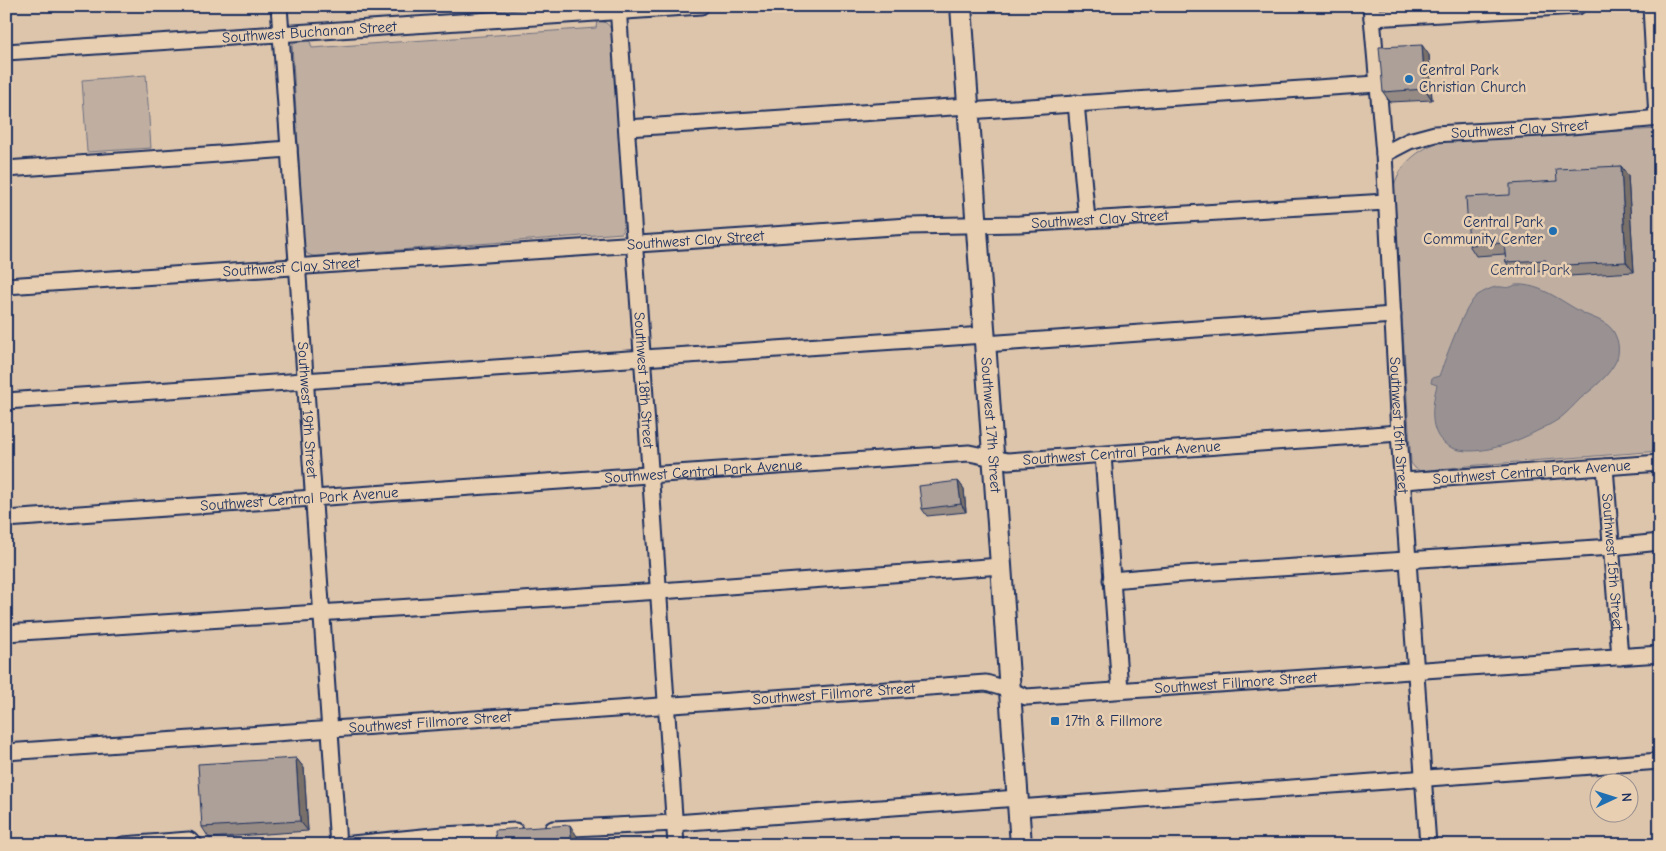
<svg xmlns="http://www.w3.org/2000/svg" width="1666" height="851" font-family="'Comic Neue',sans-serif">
<rect width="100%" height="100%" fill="#ddc5ac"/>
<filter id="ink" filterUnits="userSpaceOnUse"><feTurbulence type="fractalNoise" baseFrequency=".02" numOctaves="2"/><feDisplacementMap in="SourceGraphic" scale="10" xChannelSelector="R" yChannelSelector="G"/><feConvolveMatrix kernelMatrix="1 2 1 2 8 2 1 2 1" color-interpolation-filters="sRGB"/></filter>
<g filter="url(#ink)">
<!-- green -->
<path fill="#c0afa1" stroke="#6e6f80" d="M597,21c10,1 13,3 15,13l13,187 -3,12 -302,23h-7l-6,-2 -3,-9 -12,-201 15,-4 3,1 2,7 284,-20z
M146,75l5,73 -64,4 -5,-72z
M1660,129v322l-182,14 -58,6 -5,-3 -4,-5 -17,-277c6,-24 30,-41 53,-46z"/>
<!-- water -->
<path fill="#9a9292" stroke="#676a7d" d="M1515,285c27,-2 49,19 72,30 12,5 25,9 29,22 3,6 3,16 1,22 -7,16 -23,29 -36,39 -7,7 -14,15 -22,21 -9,6 -20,11 -30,16 -53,25 -113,29 -92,-50l-6,-2 1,-5 7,-2c6,-16 26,-73 39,-81 5,-3 12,-7 18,-8 8,-1 11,3 19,-2z"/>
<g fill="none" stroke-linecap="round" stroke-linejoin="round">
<defs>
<g id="minor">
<path id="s1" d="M279,6l59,839"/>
<path id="s2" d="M618,6l58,839"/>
<path id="s3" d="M1371,6l13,148 15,279 29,412"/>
<path d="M1651,6l6,112"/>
<path d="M1372,18l206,-12"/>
<path id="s4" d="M6,52l695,-46"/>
<path d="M1076,103l11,117"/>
<path d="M968,111l409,-27"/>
<path d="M627,128l341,-22"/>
<path id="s5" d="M1384,154l25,-13 26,-7 125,-7 100,-9"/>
<path d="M6,169l283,-20"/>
<path id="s6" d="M6,286l902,-60 111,-2 367,-22"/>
<path d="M985,344l408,-29"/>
<path d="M6,401l978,-66"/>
<path d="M1103,455l17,235"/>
<path id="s7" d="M1605,467l15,190"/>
<path id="s8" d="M1403,481l257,-18"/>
<path id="s9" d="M6,519l963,-66 39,8 391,-28"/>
<path d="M1111,580l72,-6 429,-27 48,-5"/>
<path d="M6,633l654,-42 341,-25"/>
<path id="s10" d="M6,752l980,-69 24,7 16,7 634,-43"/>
<path d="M1018,808l642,-47"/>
<path d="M553,829l122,-6 343,-25"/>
<path d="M123,845l66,-5 6,5"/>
<path d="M342,845l101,-10 72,-4"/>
</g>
<g id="major">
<path id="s11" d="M961,6l60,839"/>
</g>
</defs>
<!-- minor casing -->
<use href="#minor" stroke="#1b2f5e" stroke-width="19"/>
<!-- major casing -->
<use href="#major" stroke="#1b2f5e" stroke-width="24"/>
<!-- minor -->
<use href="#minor" stroke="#e9cfb1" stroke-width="15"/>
<!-- major -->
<use href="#major" stroke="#e9cfb1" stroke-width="20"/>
</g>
<!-- wall -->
<path fill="#958a84" stroke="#1b2f5e" d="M1429,55l3,45 -42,2 -7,-10z
M1621,166l7,10 6,96 -81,5 -4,-7 -36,2 -7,-10 -1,-8 -29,2 -7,-11 41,-50 47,-14z
M958,481l6,8 2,23 -39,4 -5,-7z
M296,758l8,10 4,63 -99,7 -7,-11z"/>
<!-- shaded-wall -->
<path fill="#79706b" stroke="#1b2f5e" d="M1422,45l7,10 3,45 -7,-11z
M1621,166l7,10 6,96 -8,-10z
M958,481l6,8 2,23 -5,-8z
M296,758l8,10 4,63 -8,-10z
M570,825l7,11 1,9h-6z"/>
<!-- building -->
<path fill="#ada099" stroke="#1b2f5e" d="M1422,45l3,44 -42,3 -4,-45z
M1621,166l5,96 -80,4v-6l-40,2 -2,-19 -35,2 -3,-48 44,-2v-11l47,-3 -1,-12z
M958,481l3,23 -39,5 -3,-23z
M296,758l4,63 -98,6 -4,-63z
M570,825l2,20h-76l-1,-15z"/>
</g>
<!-- markers -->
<g fill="#1f6fb2" stroke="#e9cfb1" stroke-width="2">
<circle cx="1409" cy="79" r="5"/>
<circle cx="1553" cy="231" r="5"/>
<rect x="1050" y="716" width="10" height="10" rx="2.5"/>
</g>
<g text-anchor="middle" stroke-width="5" stroke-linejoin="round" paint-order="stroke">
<!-- street labels -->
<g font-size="15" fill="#1b2f5e" stroke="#e9cfb1">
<text dy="5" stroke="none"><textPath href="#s4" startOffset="304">Southwest Buchanan Street</textPath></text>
<text dy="5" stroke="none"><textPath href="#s5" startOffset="140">Southwest Clay Street</textPath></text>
<text dy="5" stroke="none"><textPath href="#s6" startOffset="1096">Southwest Clay Street</textPath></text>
<text dy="5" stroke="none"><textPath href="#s6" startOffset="691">Southwest Clay Street</textPath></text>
<text dy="5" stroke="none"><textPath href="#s6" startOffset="286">Southwest Clay Street</textPath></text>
<text dy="5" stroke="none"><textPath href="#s2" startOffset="375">Southwest 18th Street</textPath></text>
<text dy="5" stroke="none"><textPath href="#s1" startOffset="405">Southwest 19th Street</textPath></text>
<text dy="5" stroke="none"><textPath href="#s3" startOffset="420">Southwest 16th Street</textPath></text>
<text dy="5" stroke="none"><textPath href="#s11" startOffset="420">Southwest 17th Street</textPath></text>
<text dy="5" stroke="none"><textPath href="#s9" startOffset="1119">Southwest Central Park Avenue</textPath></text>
<text dy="5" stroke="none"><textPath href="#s9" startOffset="699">Southwest Central Park Avenue</textPath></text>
<text dy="5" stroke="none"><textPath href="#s8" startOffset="129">Southwest Central Park Avenue</textPath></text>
<text dy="5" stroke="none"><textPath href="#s9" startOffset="294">Southwest Central Park Avenue</textPath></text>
<text dy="5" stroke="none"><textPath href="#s7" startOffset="95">Southwest 15th Street</textPath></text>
<text dy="5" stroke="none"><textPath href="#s10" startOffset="1235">Southwest Fillmore Street</textPath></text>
<text dy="5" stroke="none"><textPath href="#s10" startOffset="830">Southwest Fillmore Street</textPath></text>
<text dy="5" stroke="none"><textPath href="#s10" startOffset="425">Southwest Fillmore Street</textPath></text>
</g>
<!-- poi labels -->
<g font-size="15" fill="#1b2f5e" stroke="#e9cfb1" text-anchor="start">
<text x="1419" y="75">Central Park<tspan x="1419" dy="17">Christian Church</tspan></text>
<text x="1543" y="227" text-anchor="end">Central Park<tspan x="1543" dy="17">Community Center</tspan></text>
<text x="1065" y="726">17th &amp; Fillmore</text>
</g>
<!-- park labels -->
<g font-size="15" fill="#344268" stroke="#e9cfb1">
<text x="1530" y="275">Central Park</text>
</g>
</g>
<!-- margin -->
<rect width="1666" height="851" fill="none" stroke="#e9cfb1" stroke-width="25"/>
<rect x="12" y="12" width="1641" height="826" fill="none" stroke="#1b2f5e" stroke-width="2" filter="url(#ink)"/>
<!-- north arrow -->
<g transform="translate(1614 798) rotate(86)"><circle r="24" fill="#e9cfb1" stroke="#978f90"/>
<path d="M0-4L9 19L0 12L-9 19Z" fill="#1f6fb2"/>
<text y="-8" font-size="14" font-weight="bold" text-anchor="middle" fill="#1b2f5e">N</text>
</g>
</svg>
